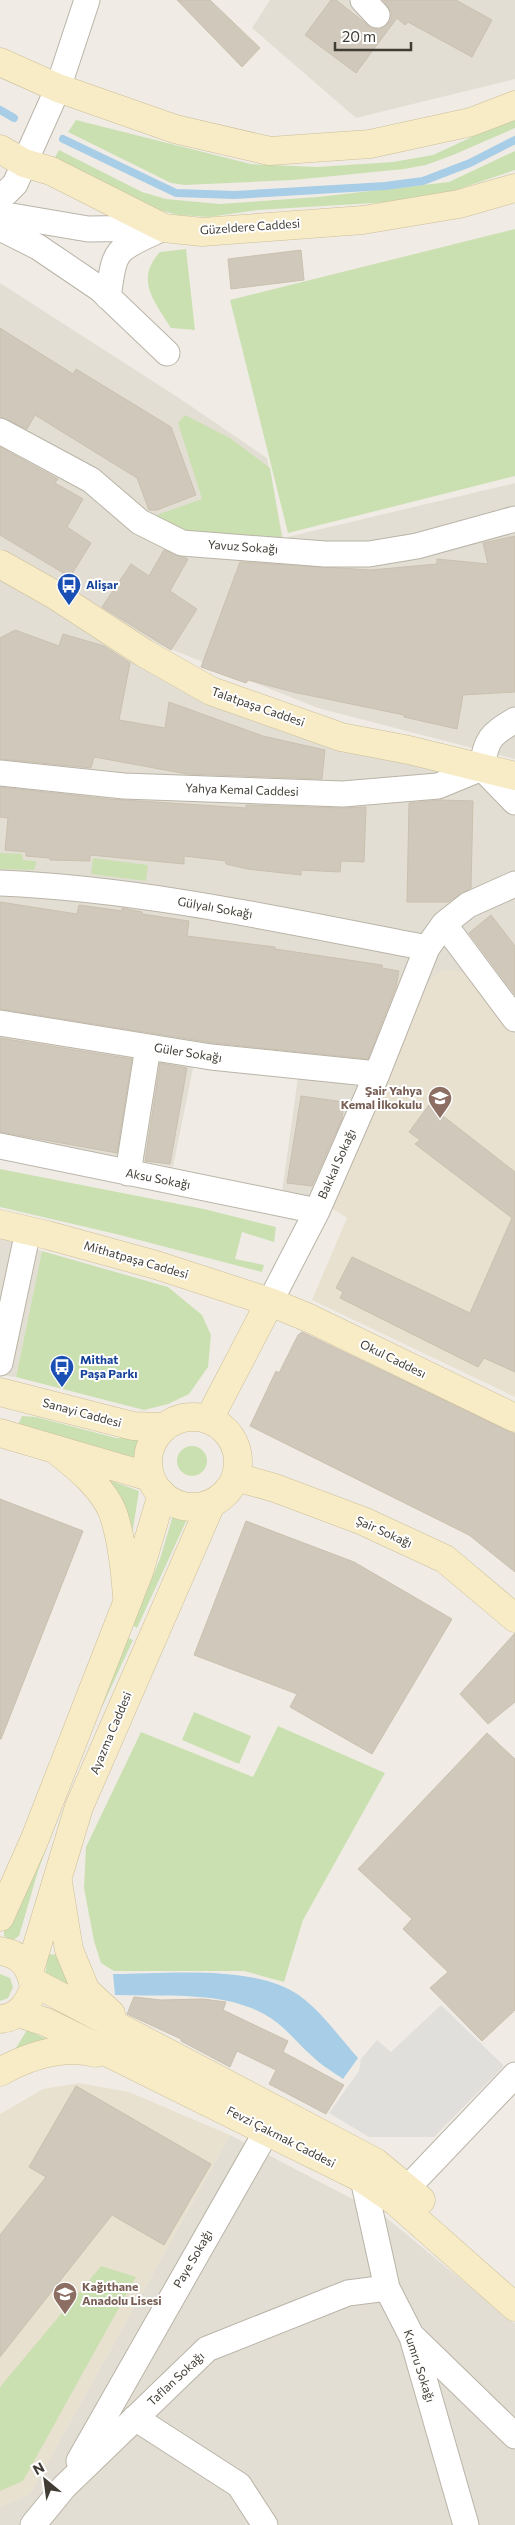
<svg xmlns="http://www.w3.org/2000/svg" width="515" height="2525" font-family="Commissioner,sans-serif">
<rect width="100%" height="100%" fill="#f0ece5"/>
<!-- residential -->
<path fill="#e3ded3" d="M270,0h245v79l-159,39 -104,-90z
M0,283l179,115 88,60 16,80 232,-55v276l-197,-51 -160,-64 -158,-96z
M0,578l216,123 299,87v246l-45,-59 -38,3 -7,10 -100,216 -43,-12 16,-115 -104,-14 -21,104 -173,-33z
M0,1237l42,14 -26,126 -16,-2z
M230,2135l153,80 132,109v201h-515v-18l30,-13z"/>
<!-- education -->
<path fill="#e8e1d0" d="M444,970h12l14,5 45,59v363l-203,-97 35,-82 -22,-14 100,-216 7,-10z
M79,2083l50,9 101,43 -200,359 -30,13v-393l43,-25z"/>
<!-- green -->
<path fill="#cbe0b1" d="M515,117v11l-62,27 -27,10 -22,4 -111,11 -108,5 -14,-2 -103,-51 8,-12 175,44 66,3 76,-5 40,-7z
M59,150l83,42 24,7 54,5 98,-7 131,-15 66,-31v19l-65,22 -44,9 -148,9 -49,7 -31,-2 -23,-6 -101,-50z
M515,229v247l-227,57 -58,-233z
M186,249l9,81 -24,-2c-16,-26 -37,-48 -11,-76z
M185,415l45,23 40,30 12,70c-46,2 -89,1 -131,-21l51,-18 -24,-76z
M0,853l22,1 1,6 14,1 -3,9 -34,-1z
M93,858l55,7 -2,16 -55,-7z
M0,1169l204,40 72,18 -2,15 -32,-10 -7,27 29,6 -2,7 -146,-38 -116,-27z
M42,1251l126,36 34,28 9,20 -3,32 -19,27 -21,10 -24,6 -128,-33z
M22,1416l14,1 80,21 30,1 -4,24 -124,-38z
M177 1461a15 15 0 1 1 30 0a15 15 0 1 1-30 0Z
M101,1477l38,14 -9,57z
M174,1512l14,5 -51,111 -5,-3 28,-66z
M126,1637l7,3 -44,95 -51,136 -19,65 -7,5 -8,-5v-5z
M194,1712l57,24 -12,28 -57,-24z
M278,1726l107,47 -82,147 -19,62 -40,-11h-130l-13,-8 -7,-22 -10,-53 2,-41 55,-115 112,45z
M48,1954l10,1 26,37 -39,-15z
M0,1974l10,4 3,9 -5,11 -8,3z
M27,2030l37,17 -58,17z
M101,2266l35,11 -113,204 -23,10v-104z"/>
<!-- parking -->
<path fill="#e1dfdc" d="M441,2005l63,61 -70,71h-65l-40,-24 30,-42 2,-12 16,-19 14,12z"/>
<!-- water -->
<path fill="#a7cde7" d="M113,1974c55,0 142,-10 187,22 22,16 40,42 58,62l-15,21c-10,-7 -22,-14 -31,-23 -16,-14 -29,-32 -48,-42 -44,-24 -101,-17 -149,-19z"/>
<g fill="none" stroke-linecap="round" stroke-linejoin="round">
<!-- stream -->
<path stroke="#a7cde7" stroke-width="8" d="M0,110l14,8
M63,139l113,54 59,2 150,-9 38,-5 47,-18 45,-23"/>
</g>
<!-- building -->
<path fill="#d0c8bb" stroke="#cac0af" d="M177,0h33l50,48 -18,19z
M331,0h5l37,29h8l10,-9v-9l-8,-11h73l36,20 -20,37 -64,-35 -3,3 -8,-7 -41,55 -51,-38z
M301,250l3,30 -73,9 -3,-30z
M0,328l73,46 3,-5 95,58 25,68 -39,15h-8l-12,-32 -102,-63 -8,14 -27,-12z
M0,447l58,32 -3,4 28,16 -16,28 24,16 -21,34 -70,-42z
M515,536v156l-52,3 -6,34 -53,-12v-2l-111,-23 -45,-12 -2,3 -45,-16 39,-105 131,8 66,-6v-5l51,5 -5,-21z
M164,550l24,9 -18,32 27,18 -26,41 -69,-43 29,-43 18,12z
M15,630l44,16 4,-12 41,12 26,17 -11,57 46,8 4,-26 94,34 62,14 -3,29 -135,-5 -93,-17 -3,11 -91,-9v-121z
M0,787l109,12 137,9v-3l96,3 24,-1 -2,55 -23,-1 -1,11 -39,-2v5l-54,-6 -21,-5v-3l-42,-5v8l-94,-9v6l-40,-1v-2l-24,-2v-4l-21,-2 3,-32 -8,-1z
M440,800l33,1 -2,87 -23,14h-41l2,-99z
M0,902l77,12 2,-9 43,6v-3l20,4v2l47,7 -2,15 88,11v2l107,16v3l17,3 -3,16 -28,72 -155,-16 -213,-34z
M491,915l24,31v49l-46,-62z
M0,1038l132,21 -15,94 -117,-21z
M160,1063l27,5 -17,96 -25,-3z
M301,1096l43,6 -2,17 -30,67 -25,-3z
M429,1105l86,67v200l-31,-14 -6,9 -138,-69 3,-6 -7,-4 16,-31 118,56 42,-95 -97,-74 5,-4 -11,-8z
M302,1332l213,102v138l-46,-37 -219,-109 26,-55 3,2 19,-38z
M0,1499l83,32 -82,208h-1z
M246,1521l108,41 98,57 -80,135 -82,-47 7,-13 -103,-39z
M515,1633v69l-27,22 -28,-30z
M487,1733l28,26v251l-33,31 -52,-53 18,-16 -45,-43 9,-10 -54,-50z
M134,1997l27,3 42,-1 23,3 -3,8 65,31 -5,11 61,33 -18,29 -57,-30 7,-14 -39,-19 -7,16 -49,-26v-2l-54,-25z
M76,2086l135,78 -47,81 -52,-30 -112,142v-122l46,-58 -17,-10z"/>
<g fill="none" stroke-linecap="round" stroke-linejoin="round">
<defs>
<path id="street" d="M363,0l14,15
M0,195l6,-2 9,-9 43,-96 29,-88
M0,214l88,15 76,-1
M0,228l38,19 62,42 67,64
M108,297c7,-45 4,-46 47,-65
M0,431l91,49 49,42 42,21 143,11h44l48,-8 98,-27
M482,768c4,-29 8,-33 33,-48
M482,768l33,34
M0,773l124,13 219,8 95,-8 44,-18
M0,883c144,6 286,38 427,65
M444,924l71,95
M0,1023l211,34 166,17
M0,1146l317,65
M128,1173l20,-126
M270,1302l47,-91 60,-137 50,-126 17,-24 24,-19 47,-21
M0,1363l28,-132
M363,2179l24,109 25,49 54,188
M395,2201l120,-126
M414,2338l101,98
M135,2418l104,67 26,40
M79,2461l198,-348
M33,2525l31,-38 143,-138 141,-56 39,-5"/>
<path id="secondary" d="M0,62l58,26 117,41 95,22 100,-7 101,-22 44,-17
M0,149l24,14 27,8 113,57 38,4 161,-12 96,-16 56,-16
M0,564l55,31 89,58 67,38 130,46 68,13 106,26
M0,1224l47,11 109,30 114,37 39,16 206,100
M0,1392l133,34 31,1
M148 1462a45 45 0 1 1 90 0a45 45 0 1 1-90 0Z
M209,1419l61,-117
M0,1433l150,44
M56,1450c20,16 47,37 57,63 9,26 12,56 14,84
M236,1477l39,11 88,33 82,38 70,59
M58,1882l11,68 17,41 25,23
M0,1917l34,-76 105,-269 23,-78
M0,1951c22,3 31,16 34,37 -6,16 -15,30 -34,31
M30,1969l49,-162 132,-303
M33,1982l342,180 46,38
M18,2013l28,9 317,157 32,22 120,106
M0,2072c30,-17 62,-27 96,-19"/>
</defs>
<!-- street casing -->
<use href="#street" stroke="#bab4a8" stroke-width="27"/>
<!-- secondary casing -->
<use href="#secondary" stroke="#cbbe99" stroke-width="29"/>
<!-- street -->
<use href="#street" stroke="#fff" stroke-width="25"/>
<!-- secondary -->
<use href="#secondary" stroke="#f8ecc7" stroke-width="28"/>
</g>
<!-- icons -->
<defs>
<symbol id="bus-pin" viewBox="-11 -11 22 30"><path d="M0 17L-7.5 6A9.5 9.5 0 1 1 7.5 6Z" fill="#1a4fb4" stroke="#fff"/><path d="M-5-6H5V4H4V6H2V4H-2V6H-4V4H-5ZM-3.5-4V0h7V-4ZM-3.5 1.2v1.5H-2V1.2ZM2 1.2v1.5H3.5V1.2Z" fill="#fff"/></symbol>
<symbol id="school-pin" viewBox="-11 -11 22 30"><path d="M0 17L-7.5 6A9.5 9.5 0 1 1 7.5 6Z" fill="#8d6e63" stroke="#fff"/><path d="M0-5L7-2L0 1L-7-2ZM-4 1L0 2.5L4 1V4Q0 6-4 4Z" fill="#fff"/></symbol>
</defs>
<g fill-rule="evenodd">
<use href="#bus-pin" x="55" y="571" width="28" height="38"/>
<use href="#school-pin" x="426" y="1084" width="28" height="38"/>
<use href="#bus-pin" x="48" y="1353" width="28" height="38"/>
<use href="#school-pin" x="51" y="2280" width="28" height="38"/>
</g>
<g text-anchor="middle" stroke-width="4" stroke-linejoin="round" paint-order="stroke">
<!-- street labels -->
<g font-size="12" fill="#413d35" stroke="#fff">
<text transform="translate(250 227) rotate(-4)" y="4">Güzeldere Caddesi</text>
<text transform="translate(243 547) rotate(4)" y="4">Yavuz Sokağı</text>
<text transform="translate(258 707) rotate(19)" y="4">Talatpaşa Caddesi</text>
<text transform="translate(242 790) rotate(2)" y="4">Yahya Kemal Caddesi</text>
<text transform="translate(215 908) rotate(10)" y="4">Gülyalı Sokağı</text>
<text transform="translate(188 1053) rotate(9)" y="4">Güler Sokağı</text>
<text transform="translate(337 1164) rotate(-66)" y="4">Bakkal Sokağı</text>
<text transform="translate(158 1179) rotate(11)" y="4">Aksu Sokağı</text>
<text transform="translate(136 1260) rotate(16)" y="4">Mithatpaşa Caddesi</text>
<text transform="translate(393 1359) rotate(26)" y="4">Okul Caddesı</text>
<text transform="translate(82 1413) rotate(15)" y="4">Sanayi Caddesi</text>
<text transform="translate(384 1532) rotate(24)" y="4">Şair Sokağı</text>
<text transform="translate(111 1733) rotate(-67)" y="4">Ayazma Caddesi</text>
<text transform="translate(281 2137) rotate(27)" y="4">Fevzi Çakmak Caddesi</text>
<text transform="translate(193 2259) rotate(-60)" y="4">Paye Sokağı</text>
<text transform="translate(419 2366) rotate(72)" y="4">Kumru Sokağı</text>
<text transform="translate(176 2379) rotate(-43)" y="4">Taflan Sokağı</text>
</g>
<!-- transit labels -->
<g font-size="12" font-weight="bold" fill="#164399" stroke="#fff" text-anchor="start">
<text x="86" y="589">Alişar</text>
<text x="80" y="1364">Mithat<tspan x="80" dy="14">Paşa Parkı</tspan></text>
</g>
<!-- education labels -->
<g font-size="12" font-weight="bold" fill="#785e54" stroke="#fff" text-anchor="end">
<text x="422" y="1095">Şair Yahya<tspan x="422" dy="14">Kemal İlkokulu</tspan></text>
<text x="82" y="2291" text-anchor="start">Kağıthane<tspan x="82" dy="14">Anadolu Lisesi</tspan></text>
</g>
</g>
<!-- north arrow -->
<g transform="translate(45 2480) rotate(331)" stroke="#ffffff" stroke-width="4" paint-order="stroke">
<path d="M0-4L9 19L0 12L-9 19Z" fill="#413d35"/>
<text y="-8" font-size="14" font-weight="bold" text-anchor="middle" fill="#413d35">N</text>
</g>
<!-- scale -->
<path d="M335 42v8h76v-8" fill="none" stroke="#413d35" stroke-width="2.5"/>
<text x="342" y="42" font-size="15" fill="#413d35" stroke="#ffffff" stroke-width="4" paint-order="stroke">20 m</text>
</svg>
